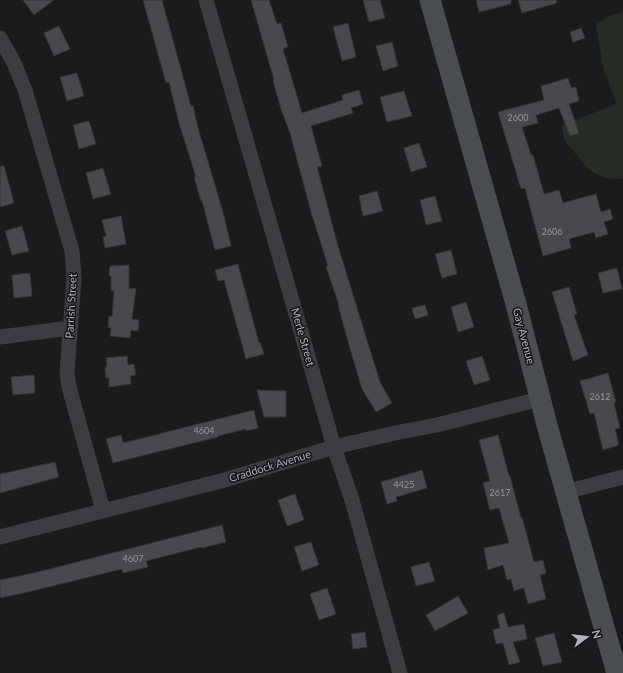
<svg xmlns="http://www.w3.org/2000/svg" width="623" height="673" font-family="Lato,sans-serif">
<rect width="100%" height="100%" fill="#1a1b1c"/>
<!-- green -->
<path fill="#242c24" d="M623,12v167l-19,-1 -15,-8 -25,-30 -2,-15 55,-21 -14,-36 -7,-44 15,-9z"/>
<!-- building -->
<path fill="#47494c" stroke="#343538" d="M23,0h31l-20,15z
M143,0h19l29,106 2,-1 5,23 25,84 8,34 -16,4 -13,-49h-1l-7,-24h2l-17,-54 -10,-41 -3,1z
M251,0h18l8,24 4,-1 7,24 -5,2 19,64 41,-13 -1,-5 17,-5 4,14 -12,4 2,5 -42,13 11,40 -5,1 21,79 42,136 12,21 -16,9 -14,-23 -13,-44 -11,-40h1l-13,-38 2,-1 -17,-54 -21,-79 -9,-24 -8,-28 1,-1z
M363,0h17l5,18 -16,4z
M476,0h35v4l-32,8z
M518,0h38l1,3 -35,10z
M348,23l8,34 -14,4 -9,-34z
M59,26l11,23 -16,7 -10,-23z
M581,28l4,10 -12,4 -3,-10z
M392,42l6,24 -15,5 -7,-25z
M77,73l7,23 -17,5 -7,-24z
M568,78l3,10 5,-1 3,14 -10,3 10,29 -9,3 -11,-28 -23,7 2,8 -16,4 9,28h2l11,39 15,-4 4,13 33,-9 5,18 9,-3 3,10 -9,3 4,12 -12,4 -2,-6 -25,7 2,9 -28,8 -18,-68 -4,1 -23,-77 46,-12 -3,-14z
M404,91l8,25 -25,6 -7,-25z
M89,121l7,23 -17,5 -6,-24z
M419,143l8,24 -16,5 -7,-24z
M0,166h4l10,37 -14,4z
M103,168l8,26 -18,5 -7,-26z
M377,191l6,20 -20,5 -4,-20z
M435,196l7,25 -16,4 -6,-25z
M121,216l5,28 -21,4 -2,-11 3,-1 -4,-16z
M22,226l7,25 -17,4 -7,-24z
M451,250l6,24 -15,4 -7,-24z
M238,264l21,79 1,-1 4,12 -18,5 -22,-79 -6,1 -3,-11z
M129,265v24l7,-1 -4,31 7,1 -1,11 -7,-1 -1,8 -20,-2 1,-8 -3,-1 1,-11 3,1 2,-26h-3v-15h-2l1,-10z
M617,268l5,21 -19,4 -5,-20z
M30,273l2,23 -18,2 -2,-23z
M569,287l8,27 -3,1 14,40 -15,6 -21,-69z
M466,302l8,25 -16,5 -7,-25z
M425,305l3,10 -13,4 -3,-11z
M127,356l1,9 6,-1 2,11 -6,1 1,8 -22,3v-9h-3l-1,-11h2l-1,-9z
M482,356l8,24 -16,5 -8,-24z
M608,373l8,29 -2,1 6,25 -5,1 4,16 -16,5 -9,-37 -4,1 -10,-33z
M34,375l1,18 -22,2 -2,-18z
M257,390l29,1v26h-22z
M254,410l4,18 -12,3v-2l-28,7v1l-105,26 -7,-24 15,-4 2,8z
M498,435l11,41h1l11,42 1,-1 12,45 9,-2 3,13 -6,2 6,24 -18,5 -4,-16 -10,3 -3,-12 -4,1 -4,-15 -15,5 -4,-22 25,-5 -10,-35 -9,2 -7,-27 7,-2 -11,-41z
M55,462l4,15 -59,16v-19z
M422,470l5,18 -31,9 1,4 -10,3 -6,-22z
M295,494l9,26 -17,6 -9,-26z
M222,525l4,17 -24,6 -1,-1 -55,14 2,6 -25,6 -1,-4 -94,23 -28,6v-18l38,-8z
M311,542l8,23 -17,6 -8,-24z
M429,562l6,19 -19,5 -5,-19z
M327,588l9,26 -17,6 -9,-26z
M458,596l10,17 -33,18 -9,-16z
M504,613l4,14 16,-3 3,15 -14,3 7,20 -11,3 -6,-22 -7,1 -3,-14 7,-2 -3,-13z
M365,632l2,15 -14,2 -2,-15z
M554,633l8,29 -19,4 -8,-28z"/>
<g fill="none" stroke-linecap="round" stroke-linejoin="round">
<!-- street -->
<path stroke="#3b3d41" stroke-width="15" d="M206,0l128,447 18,53 48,173
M0,38l14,25 11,27 47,161 2,28 -7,93 2,15 34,123
M0,337l70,-9
M565,492l58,-15
M0,537l221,-56 113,-34 66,-15 37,-7 103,-26"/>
<!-- secondary -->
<path stroke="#4a4d51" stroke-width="21" d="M430,0l86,304 32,125 69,244"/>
</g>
<g text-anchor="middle" stroke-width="3" stroke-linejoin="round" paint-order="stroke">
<!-- number labels -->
<g font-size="9" fill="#94999f">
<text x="518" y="121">2600</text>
<text x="552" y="235">2606</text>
<text x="600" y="400">2612</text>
<text x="204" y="434">4604</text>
<text x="404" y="488">4425</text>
<text x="500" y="496">2617</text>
<text x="133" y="562">4607</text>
</g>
<!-- street labels -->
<g font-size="11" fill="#aeb4bb" stroke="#151517">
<text transform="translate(71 306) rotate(-87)" y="4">Parrish Street</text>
<text transform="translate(524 336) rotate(75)" y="4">Gay Avenue</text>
<text transform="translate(303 337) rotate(74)" y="4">Merle Street</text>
<text transform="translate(270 466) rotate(-17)" y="4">Craddock Avenue</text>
</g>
</g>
<!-- north arrow -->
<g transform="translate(587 637) rotate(75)" stroke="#151517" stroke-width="3" paint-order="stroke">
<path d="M0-3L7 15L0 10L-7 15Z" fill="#aeb4bb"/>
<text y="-6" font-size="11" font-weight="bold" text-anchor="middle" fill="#aeb4bb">N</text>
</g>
</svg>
